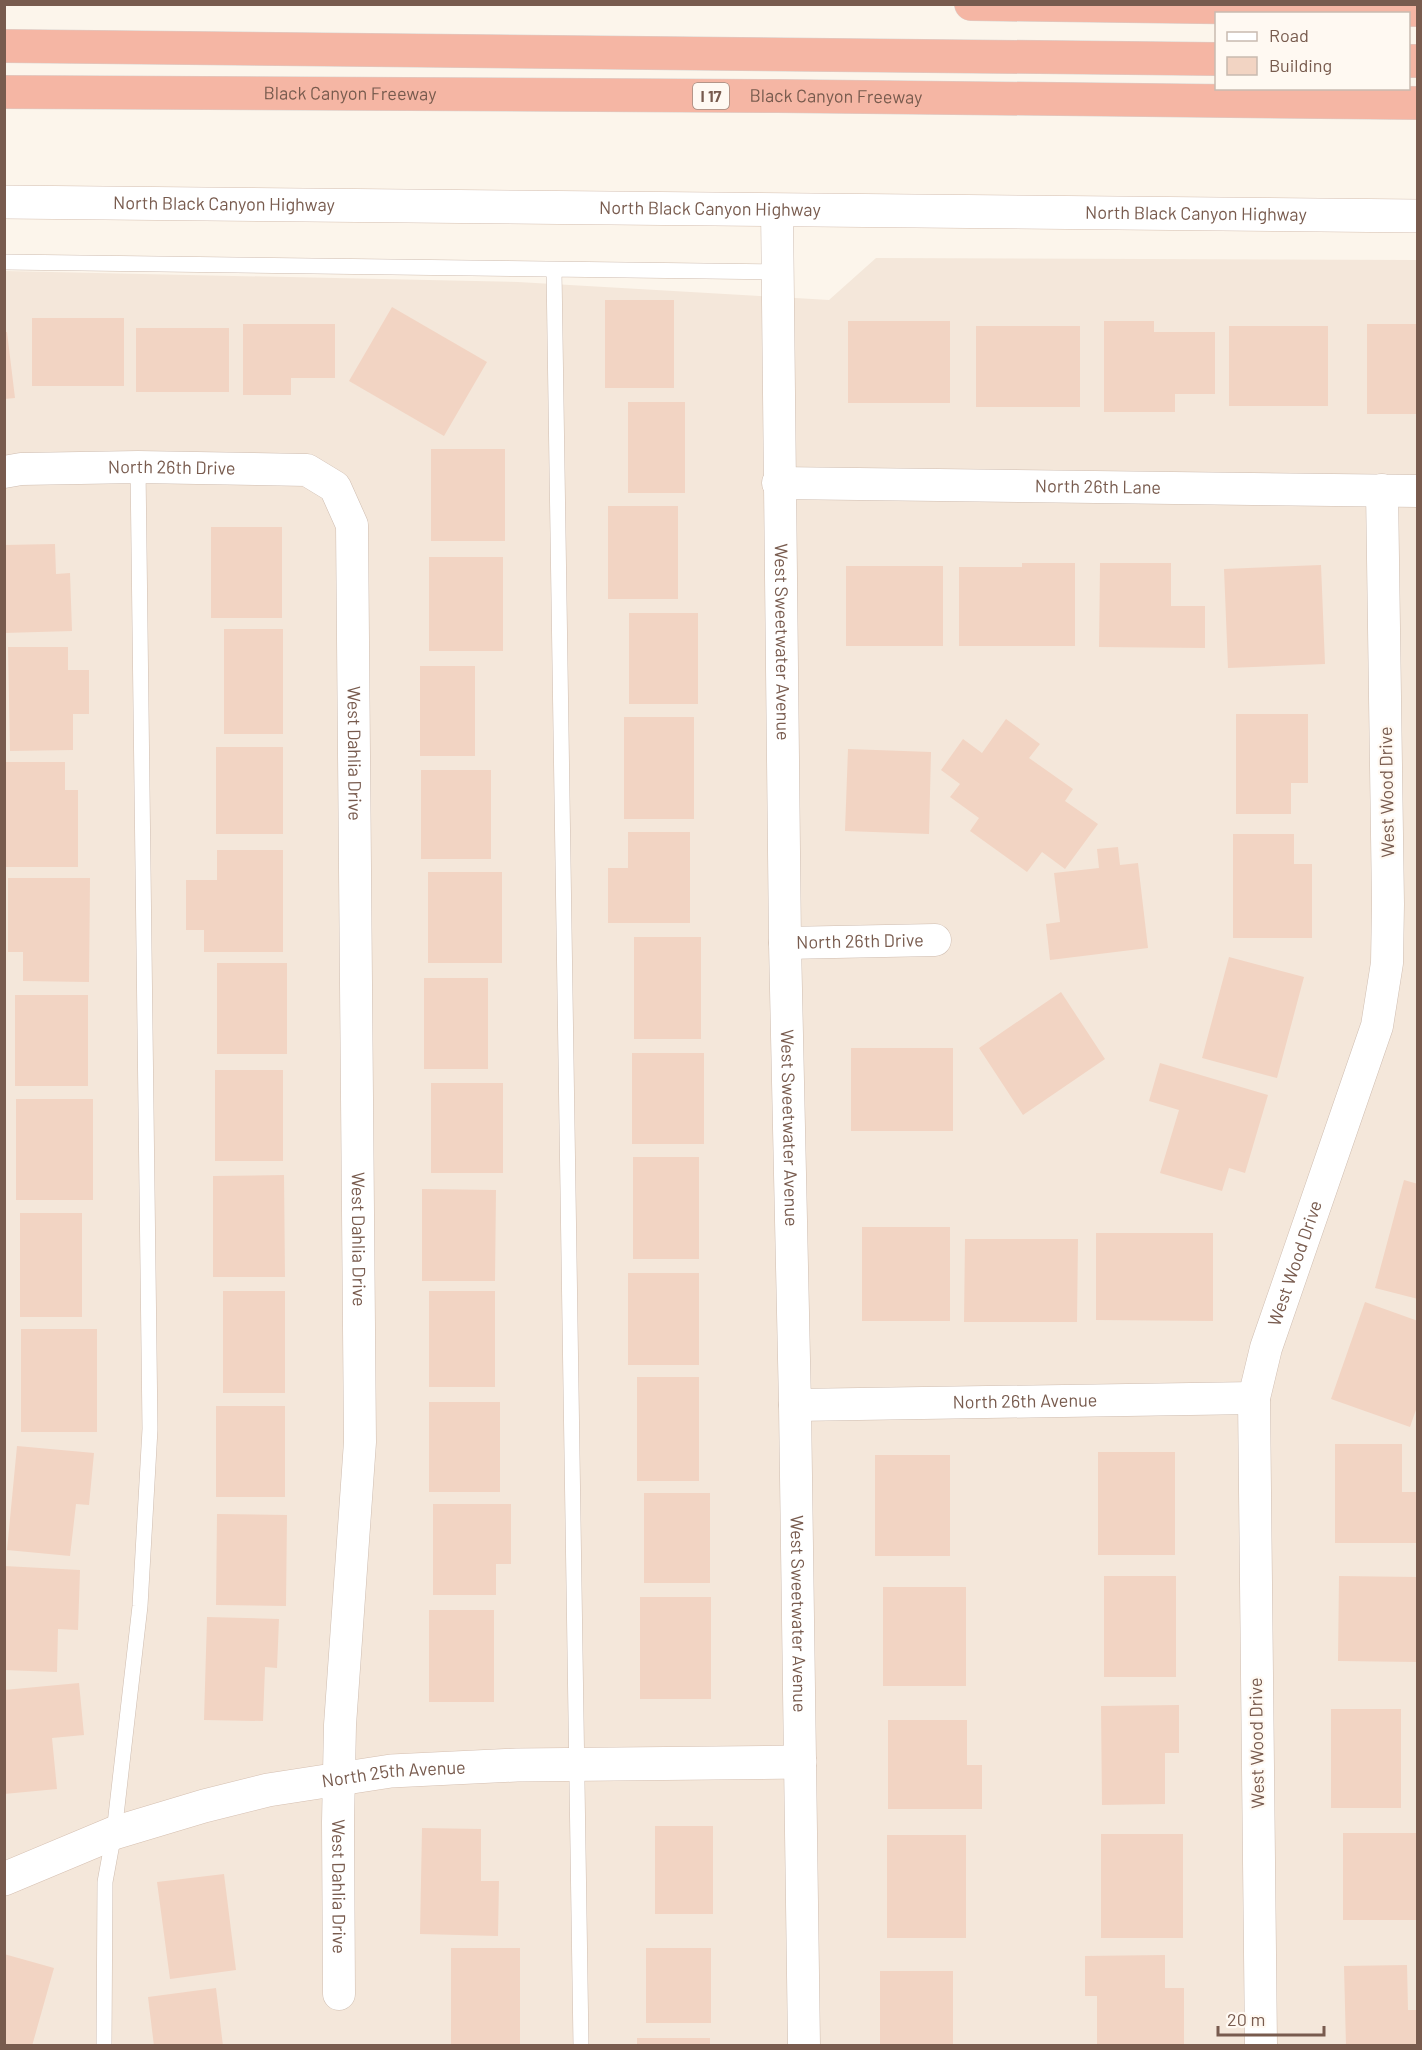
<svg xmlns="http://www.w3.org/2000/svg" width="1422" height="2050" font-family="Barlow,sans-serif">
<rect width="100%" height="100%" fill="#fcf5eb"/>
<!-- residential -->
<path fill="#f4e7da" d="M876,258l541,2v1785l-1412,1v-1775l513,11 311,18z"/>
<!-- building -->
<path fill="#f2d4c3" d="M605,300h69v88h-69z
M392,307l95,55 -43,74 -95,-55z
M32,318h92v68h-92z
M848,321h102v82h-102z
M1104,321h50v11h61v62h-40v18h-71z
M243,324h92v54h-44v17h-48z
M1367,324h51v90h-51z
M976,326h104v81h-104z
M1229,326h99v80h-99z
M136,328h93v64h-93z
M4,332h3l8,66 -11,1z
M628,402h57v91h-57z
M431,449h74v92h-74z
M608,506h70v93h-70z
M211,527h71v91h-71z
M55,544l1,30 14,-1 2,58 -68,2v-88z
M429,557h74v94h-74z
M1022,563h53v83h-116v-79h63z
M1100,563h71v43h34v42l-106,-1z
M1321,565l4,99 -97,4 -4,-99z
M846,566h97v80h-97z
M629,613h69v91h-69z
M224,629h59v105h-59z
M8,647h60v23h21v44h-16v36l-63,1z
M420,666h55v90h-55z
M1236,714h72v69h-17v31h-55z
M624,717h70v102h-70z
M1006,719l34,25 -11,14 44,31 -8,12 33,23 -33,45 -23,-17 -15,20 -57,-41 9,-13 -29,-21 10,-13 -19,-14 22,-31 19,14z
M216,747h67v87h-67z
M848,749l83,3 -2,82 -84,-3z
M5,762h60v28h13v77h-73z
M421,770h70v89h-70z
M628,832h62v91h-82v-55h20z
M1233,834h61v30h18v74h-79z
M1118,847l2,18 18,-2 10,85 -98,12 -4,-36 14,-2 -6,-49 45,-5 -2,-19z
M217,850h66v102h-79v-22h-18v-50h31z
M428,872h74v91h-74z
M8,878h82l-1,104 -66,-1v-29h-15z
M634,937h67v102h-67z
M1229,957l75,20 -27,101 -75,-20z
M217,963h70v91h-70z
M424,978h64v91h-64z
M1061,992l44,67 -82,56 -44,-67z
M15,995h73v91h-73z
M851,1048h102v83h-102z
M632,1053h72v91h-72z
M1160,1063l108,32 -23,78 -16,-5 -7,23 -62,-18 19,-63 -30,-9z
M215,1070h68v91h-68z
M431,1083h72v90h-72z
M16,1099h77v101h-77z
M633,1157h66v102h-66z
M284,1175l1,102h-72v-101z
M1404,1180l14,4v115l-43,-11z
M422,1189l74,1 -1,91h-73z
M20,1213h62v104h-62z
M862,1227h88v94h-88z
M1096,1233h117v88l-117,-1z
M965,1239h113l-1,83h-113z
M628,1273h71v92h-71z
M223,1291h62v102h-62z
M429,1291h66v96h-66z
M1365,1302l53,19v83l-8,23 -79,-28z
M21,1329h76v103h-76z
M637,1377h62v104h-62z
M429,1402h71v90h-71z
M216,1406h69v91h-69z
M1335,1444h67v48h16v51h-83z
M17,1446l77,7 -5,52 -13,-1 -6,52 -63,-6z
M1098,1452h77v103h-77z
M875,1455h75v101h-75z
M644,1493h66v90h-66z
M433,1504h78v60h-15v31h-63z
M217,1514l70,1 -1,91 -70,-1z
M4,1566l76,4 -2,60 -20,-1 -1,43 -53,-2z
M1104,1576h72v101h-72z
M1339,1576l78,1 1,85 -80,-1z
M883,1587h83v99h-83z
M640,1597h71v102h-71z
M429,1610h65v92h-65z
M207,1617l72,2 -2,49 -12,-1 -2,54 -59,-1z
M79,1683l5,52 -32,3 5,51 -53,5v-104z
M1179,1705v48h-14v51l-63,1 -1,-99z
M1331,1709h70v99h-70z
M888,1720h79v45h15v44h-94z
M655,1826h58v88h-58z
M422,1828l59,1v52h18l-1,55 -78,-2z
M1343,1833h75v87h-75z
M1101,1834h82v104h-82z
M887,1835h79v103h-79z
M224,1874l12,96 -66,9 -13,-97z
M451,1948h69v98h-69z
M646,1948h65v75h-65z
M4,1954l50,14 -22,78h-28z
M1165,1955v33h19v58h-87v-50h-12v-40z
M1407,1965l1,45h10v36h-72l-2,-80z
M880,1971h73v75h-73z
M216,1988l7,58h-69l-6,-49z
M637,2038h73v8h-73z"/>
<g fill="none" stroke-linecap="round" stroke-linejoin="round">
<defs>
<path id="lane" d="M4,262l772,10
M554,270l27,1776
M104,2046l1,-164 9,-49 26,-227 10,-177 -12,-962"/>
<g id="street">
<path id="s1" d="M777,210l8,733 10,462 9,641"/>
<path id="s2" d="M4,472l17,-3 117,-2 169,3 28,17 17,38 8,917 -20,283 -2,97 1,172"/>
<path id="s3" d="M778,483l640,8"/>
<path id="s4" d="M785,943l150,-3"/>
<path id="s5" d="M795,1405l459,-7"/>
<path id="s6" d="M1261,2046l-7,-648 12,-50 111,-322 10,-63 1,-59 -6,-414"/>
</g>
<g id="secondary">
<path id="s7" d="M4,202l1414,14"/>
<path id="s8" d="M4,1879l110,-46 90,-27 64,-16 123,-19 126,-6 283,-3"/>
</g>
<g id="highway">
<path d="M971,4l447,6"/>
<path d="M4,46l1212,13"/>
<path d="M1408,61h10"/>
<path id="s9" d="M4,92l773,4 641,7"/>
</g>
</defs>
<!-- lane casing -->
<use href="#lane" stroke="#cfbdb0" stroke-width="16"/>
<!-- street casing -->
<use href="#street" stroke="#cfbdb0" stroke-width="33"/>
<!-- secondary casing -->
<use href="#secondary" stroke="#d5bfb0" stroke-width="34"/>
<!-- highway casing -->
<use href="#highway" stroke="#d9d1cd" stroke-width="34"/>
<!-- lane -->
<use href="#lane" stroke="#fff" stroke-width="15"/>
<!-- street -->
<use href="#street" stroke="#fff" stroke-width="32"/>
<!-- secondary -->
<use href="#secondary" stroke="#fff" stroke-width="33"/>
<!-- highway -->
<use href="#highway" stroke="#f5b6a4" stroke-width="33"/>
</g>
<g text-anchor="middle" stroke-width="4.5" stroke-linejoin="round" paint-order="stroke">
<!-- shield labels -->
<rect fill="#fff9f2" stroke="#a08a7f" stroke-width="1.5" x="693" y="83" width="36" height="26" rx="4.5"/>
<g font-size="16" font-weight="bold" fill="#785b4e">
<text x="711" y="102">I 17</text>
</g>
<!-- street labels -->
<g font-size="18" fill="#785b4e" stroke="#fff9f2">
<text dy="6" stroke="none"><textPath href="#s9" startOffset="346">Black Canyon Freeway</textPath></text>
<text dy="6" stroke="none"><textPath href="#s9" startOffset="832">Black Canyon Freeway</textPath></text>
<text dy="6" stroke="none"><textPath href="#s7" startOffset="220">North Black Canyon Highway</textPath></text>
<text dy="6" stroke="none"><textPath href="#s7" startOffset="706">North Black Canyon Highway</textPath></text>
<text dy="6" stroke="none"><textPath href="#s7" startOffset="1192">North Black Canyon Highway</textPath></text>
<text dy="6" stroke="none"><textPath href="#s2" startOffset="168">North 26th Drive</textPath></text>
<text dy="6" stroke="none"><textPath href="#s3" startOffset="320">North 26th Lane</textPath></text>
<text dy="6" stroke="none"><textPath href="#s1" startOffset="432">West Sweetwater Avenue</textPath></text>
<text dy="6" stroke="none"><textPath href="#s2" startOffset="606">West Dahlia Drive</textPath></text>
<text transform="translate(1387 792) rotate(-91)" y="6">West Wood Drive</text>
<text dy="6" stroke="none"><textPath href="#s4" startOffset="75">North 26th Drive</textPath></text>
<text dy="6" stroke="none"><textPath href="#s1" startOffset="918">West Sweetwater Avenue</textPath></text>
<text dy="6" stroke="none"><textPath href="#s2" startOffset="1092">West Dahlia Drive</textPath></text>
<text dy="6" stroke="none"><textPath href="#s6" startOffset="789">West Wood Drive</textPath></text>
<text dy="6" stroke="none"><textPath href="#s5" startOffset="230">North 26th Avenue</textPath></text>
<text dy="6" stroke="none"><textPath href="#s1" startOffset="1404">West Sweetwater Avenue</textPath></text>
<text transform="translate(1257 1743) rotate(-91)" y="6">West Wood Drive</text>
<text dy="6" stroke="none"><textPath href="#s8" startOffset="406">North 25th Avenue</textPath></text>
<text dy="6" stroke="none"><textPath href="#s2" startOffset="1740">West Dahlia Drive</textPath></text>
</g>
</g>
<!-- border -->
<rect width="1422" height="2050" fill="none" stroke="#785b4e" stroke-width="12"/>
<!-- legend -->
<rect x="1215" y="12" width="195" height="78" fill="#fff9f2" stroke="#c9bab0" stroke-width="1.5"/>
<rect x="1227" y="32" width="30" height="9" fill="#ffffff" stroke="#c9bab0" stroke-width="1.5"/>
<text x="1269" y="42" font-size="18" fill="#785b4e">Road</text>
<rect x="1227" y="57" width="30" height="18" fill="#f2d4c3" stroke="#c9bab0" stroke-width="1.5"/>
<text x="1269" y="72" font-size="18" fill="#785b4e">Building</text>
<!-- scale -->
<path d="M1218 2026v9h106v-9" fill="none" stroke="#785b4e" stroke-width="3"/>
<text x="1227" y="2026" font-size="18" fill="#785b4e" stroke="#fff9f2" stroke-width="4.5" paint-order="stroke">20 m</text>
</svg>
